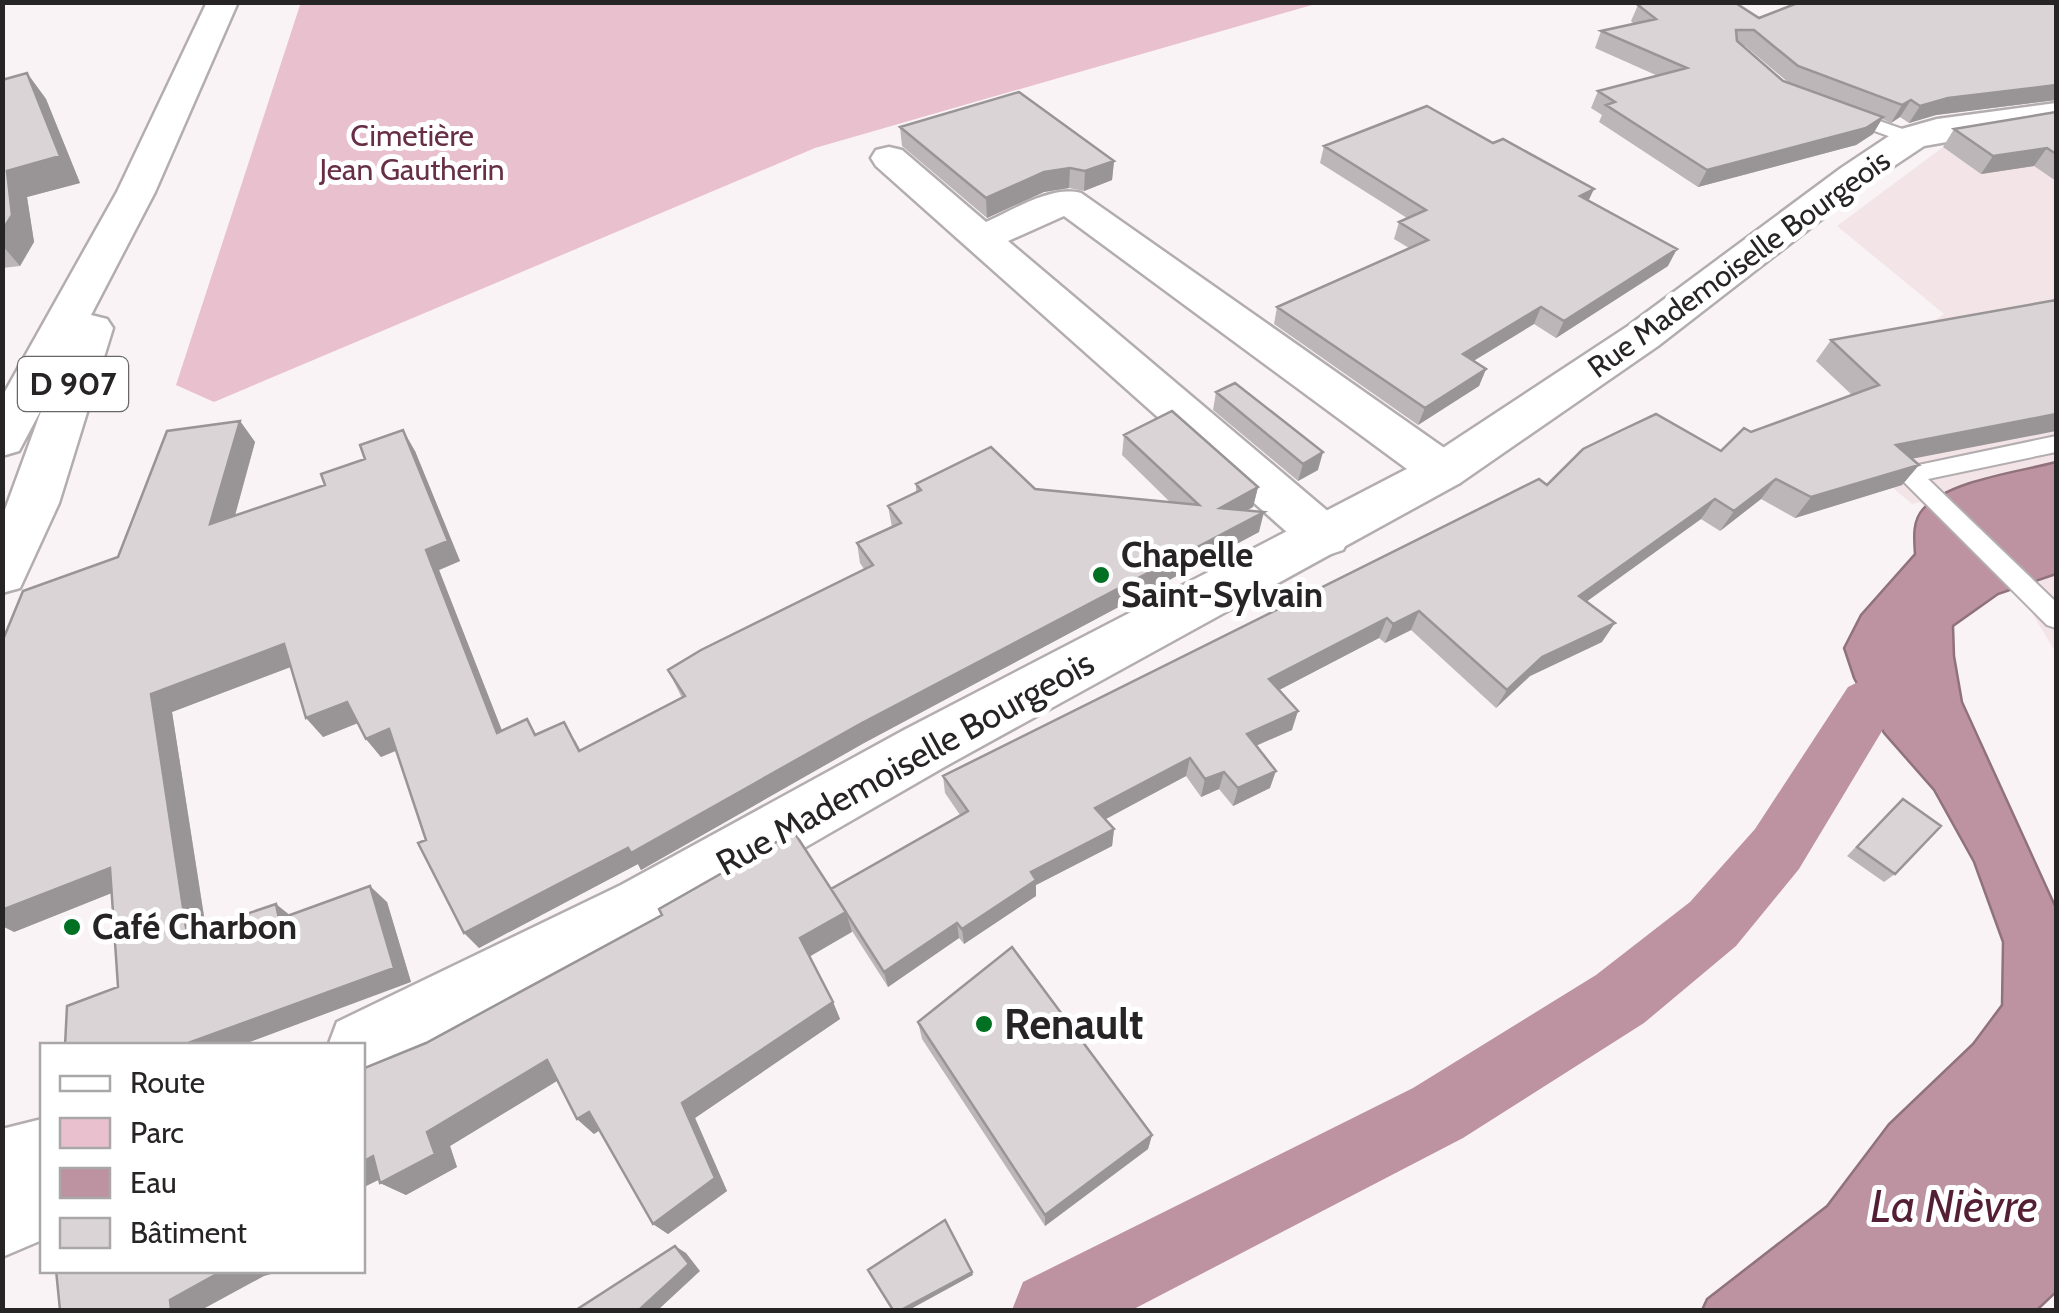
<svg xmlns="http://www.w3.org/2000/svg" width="2059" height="1313" font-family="Cabin,sans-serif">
<rect width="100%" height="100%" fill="#faf3f5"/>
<!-- built -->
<path fill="#f3e4e8" d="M2056,130v523l-27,-45 -109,-106 -8,2 -49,-41 48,-12 -95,-90 115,-38 13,-9 -107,-88 106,-79z"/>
<!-- green -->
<path fill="#e9c0ce" d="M301,2h1018v1l-504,145 -601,254 -38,-17z"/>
<!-- water -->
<path fill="#bd93a1" stroke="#90727c" stroke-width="2.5" d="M2056,462v112l-58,20 -45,32 1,30 8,46 94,206v384l-19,18h-335l5,-11 120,-93 62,-82 84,-80 29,-39 1,-63 -29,-80 -40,-72 -50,-57 -30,-55 -10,-30 17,-33 54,-61c-1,-15 -3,-33 8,-45 26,-29 96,-37 133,-47z"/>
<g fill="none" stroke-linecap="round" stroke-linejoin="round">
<!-- canal -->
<path fill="#bd93a1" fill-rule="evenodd" d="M1907,658l20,7 8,16 -8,16 -39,24 -89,148 -63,77 -92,77 -181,115 -331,172h-120l11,-28 390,-194 183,-113 94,-73 65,-73 93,-142z"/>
<defs>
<path id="lane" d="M1842,108l75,26 3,4 -9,5 -6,-1 -69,-25 -3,-4z
M2056,436v16l-128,27 128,123v26l-9,-3 -150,-150 12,-8z"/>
<path id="street" d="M889,147l13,3 84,72c28,-12 65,-37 95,-29l379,266 7,12 -7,12 -17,5 -17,-5 -362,-267 -56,25 335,283 7,13 -7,13 -18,6 -18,-6 -431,-384 -5,-8 5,-8z"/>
<path id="primary" d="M207,2h31l-83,190 -64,123 16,4 6,9 -54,175 -39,85 -18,5v-75l41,-112 -24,45 -17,5v-59l115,-205z
M2056,103v20l-132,23 -57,38 -209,162 -198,137 -514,283 -279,161 -305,155v-36h-34l9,-24 284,-137 283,-155 522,-271 202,-133 213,-158 57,-38 39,-11z
M42,1119v121l-40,17v-128z"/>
</defs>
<!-- lane casing -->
<use href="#lane" stroke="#b3adaf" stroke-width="4"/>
<!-- street casing -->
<use href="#street" stroke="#b3adaf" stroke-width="5"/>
<!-- primary casing -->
<use href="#primary" stroke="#b3adaf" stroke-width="5"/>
<!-- lane -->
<use href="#lane" fill="#fff" fill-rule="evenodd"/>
<!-- street -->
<use href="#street" fill="#fff" fill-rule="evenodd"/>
<!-- primary -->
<use href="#primary" fill="#fff" fill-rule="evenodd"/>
</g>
<!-- wall -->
<path fill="#bcb6b8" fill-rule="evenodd" d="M2056,2v98l-120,15 -27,8 -9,-6 -9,6 -9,-4 -9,15 -17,11 -158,42 -99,-65 3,-7 -11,-7 7,-17 60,-15 -63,-28 6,-17 33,-7 -3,-3 7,-16 121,13zM1743,46h2l44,37 -6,-2z
M27,73l19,26 34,84 -53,14 7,45 -14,24 -18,2v-188z
M2056,112v69l-22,-15 -53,8 -38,-27 11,-18z
M900,127l214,34 -2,19 -28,11 -15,-3 -25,4 -57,26 -85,-72z
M1324,146l265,54 79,66 -112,72 -22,-14 -61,37 13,8 -7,17 -61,39 -144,-101 3,-17 132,-59 -15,-9 5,-17 8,-4 -87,-55z
M2056,300l-143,159 6,6 -17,20 -107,33 -34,-19 -41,32 -19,-12 -114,82 15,41 -72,34 -34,32 -85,-78 -26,13 -6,-5 -100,52 13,40 -36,15 14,43 -37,18 -14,-17 -18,8 -15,-21 -81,43 9,10 -2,17 -76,39v11l-72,48 -5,-6 -71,49 -36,-56 -43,26 24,45 7,17 -145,99 32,73 -59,43 -15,-10 -53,-94 -6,4 -17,-15 -20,-38 -107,65 7,21 -51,28 -26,-12 -1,-4 -17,9v-119l469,-180 129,-74 -15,-22 -2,-17 604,-291 174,-34 30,-19 101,-37 -36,-34 15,-21z
M1216,392l102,78 -20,11 -85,-71z
M240,421l15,21 -20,74 90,-31 90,-34 45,110 -21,9 63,161 73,9 6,11 101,-53 -14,-28 196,-101 -4,-6 -3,-20 35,-16 -4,-21 28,-13v-9l119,5 136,14 -49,-48 2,-20 134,52 -5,20 -6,3 12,22 -395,211 -223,127 -3,-6 -159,84 -53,-108 -30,-89 -15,6 -15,-18 -8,-16 -35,14 -32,-70 -119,45 34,216 181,-26 24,80 -293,5 -6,-94 -98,39 104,-375z
M1903,799l-8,75 -11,8 -37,-26 46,-48z
M918,1022l234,113 -4,14 -103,77 -123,-187z"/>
<!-- shaded-wall -->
<path fill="#999496" d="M27,73l19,26 34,84 -53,14 7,45 -14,24 -18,-21v-14l5,-60z
M2056,85v15l-120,15 -27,8 11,-17 28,-8z
M1911,100l-11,17 -9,6 11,-18z
M1883,117l-10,17 -17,11 -158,42 9,-17z
M2047,148l-13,18 -53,8 12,-18z
M1114,161l-2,19 -28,11 1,-20z
M1070,168l-1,20 -25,4 -57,26 -1,-20 58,-26z
M1594,189l-8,17 -6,-10z
M1677,249l-9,17 -112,72 8,-17z
M1541,307l-7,17 -77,47 6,-17z
M1486,369l-7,17 -61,39 7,-17z
M2056,414v17l-176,34 16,-20z
M240,421l15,21 -28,102 -17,-20z
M403,430l12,21 45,110 -21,9 71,181 -13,-18 -71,-183z
M1323,452l-5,18 -20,11 5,-17z
M1919,465l-17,20 -107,33 16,-21z
M1776,479l-15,20 -41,32 14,-20z
M1258,487l-5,20 -37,21 4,-20z
M1715,499l-14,20 -133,96 11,-19z
M1264,512l-5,20 -395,211 -223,127 -3,-6 -159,84 -15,-15z
M1419,611l-8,19 -26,13 8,-19z
M1387,618l-8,20 -115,60 5,-19z
M1615,623l-13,19 -72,34 -34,32 11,-18 35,-33z
M284,644l17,19 -129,49 37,237 -22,-15 -36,-240z
M347,702l16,19 -40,16 -17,-19z
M1298,711l-6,19 -50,22 5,-18z
M389,729l15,18 -23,10 -15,-18z
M1190,758l-4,18 -93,50 2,-18z
M1276,771l-6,17 -37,18 5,-18z
M1224,772l-5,17 -18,8 4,-18z
M1114,829l-2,17 -76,39v11l-72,48 -2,-15 69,-57z
M110,868l24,16 -120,48 -12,-6v-16z
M370,886l17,16 24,80 -172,64h-59z
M276,904l20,16 -17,-1z
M846,912l6,20 -45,26 -7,-20z
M957,923l2,15 -71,49 -4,-15z
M833,1002l7,17 -145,99 32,73 -59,43 -15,-10 29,-121z
M547,1060l18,16 -115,70 7,21 -51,28 -26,-12 47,-51z
M589,1112l17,14 -12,8 -17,-15z
M1152,1135l-4,14 -103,77v-11z
M373,1156l26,14 -37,18v-26z
M675,1246l11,7 14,18 -42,39h-19z
M224,1270h62l-22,6 -59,32 1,2h-35l-1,-10z
M972,1272l1,3 -64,35h-8z"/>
<!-- building -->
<path fill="#dbd4d6" stroke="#999496" stroke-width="2.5" d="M1648,2h86l25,16 41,-16h256v83l-108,13 -28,8 -9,-6 -9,5 -104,-39 -44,-36h-18l1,11 46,40 100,36 -17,11 -159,42 -101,-65 9,-3 -17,-11 89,-23 -86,-37 55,-12 -18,-14z
M27,73l33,83 -53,15 5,44 -10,16v-151z
M1019,92l95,69 -29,10 -15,-3 -26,4 -58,26 -86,-71z
M1427,106l66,37 10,-4 91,50 -14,7 97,53 -113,72 -23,-14 -78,47 23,15 -61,39 -148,-101 151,-67 -29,-18 27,-12 -102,-64z
M2056,112v42l-9,-6 -54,8 -39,-27z
M2056,300v114l-160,31 23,20 -108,32 -35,-18 -42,32 -19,-12 -136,97 36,27 -73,34 -35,33 -88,-79 -26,13 -6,-6 -118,61 29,32 -51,23 29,37 -38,17 -14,-16 -19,7 -15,-21 -95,50 19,21 -83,43 5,8 -74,49 -5,-6 -73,49 -53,-83 137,-78 -25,-35 596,-297 8,6 36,-36 39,-19 34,-16 65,37 23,-23 7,4 128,-47 -48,-45z
M1235,383l88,69 -20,12 -87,-72z
M1172,411l86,76 -38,21 44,4 -404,212 -229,129 -3,-5 -164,85 -46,-90 8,-3 -37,-111 -23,10 -19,-37 -41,16 -22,-74 -133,50 36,240 89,-30 3,15 91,-33 24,82 -214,78h-115l2,-40 51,-19 -8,-119 -108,42v-268l21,-51 95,-34 49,-126 73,-10 -30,103 115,-39 -4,-11 44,-15 -5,-14 43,-15 45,111 -22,9 71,183 30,-14 8,16 29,-13 15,29 106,-55 -17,-26 33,-20 172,-85 -16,-22 44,-20 -13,-17 33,-16 -5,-6 75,-37 44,42 164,16 -75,-70z
M1903,799l38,27 -46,48 -38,-27z
M794,832l52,80 -46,26 33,64 -151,101 33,75 -62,46 -64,-112 -12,7 -30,-59 -120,72 8,22 -55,29 -7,-27 -11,6v-93l64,-26 236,-128 -3,-6z
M1012,947l140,188 -107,80 -127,-193z
M945,1220l27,52 -71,38h-8l-25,-40z
M675,1246l14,18 -50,46h-63z
M56,1270h168l-54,30 1,10h-111z"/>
<!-- markers -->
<g fill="#007022" stroke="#fff" stroke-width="4">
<circle cx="1101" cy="575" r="10"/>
<circle cx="72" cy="927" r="10"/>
<circle cx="984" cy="1024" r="10"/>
</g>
<g text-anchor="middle" stroke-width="10" stroke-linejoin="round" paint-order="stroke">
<!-- far-park labels -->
<g font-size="30" fill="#672f46" stroke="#fff">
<text x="412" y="146">Cimetière<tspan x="412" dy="34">Jean Gautherin</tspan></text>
</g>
<!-- far-street labels -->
<g font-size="30" fill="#272425" stroke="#fff">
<text transform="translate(1739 264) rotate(-36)" y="10">Rue Mademoiselle Bourgeois</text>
</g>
<!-- shield labels -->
<rect fill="#fff" stroke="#686666" stroke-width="2.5" x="18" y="357" width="110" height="54" rx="8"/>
<g font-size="32" font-weight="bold" fill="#272425">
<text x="73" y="395">D 907</text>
</g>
<!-- poi labels -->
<g font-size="35" font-weight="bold" fill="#272425" stroke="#fff" text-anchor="start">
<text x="1121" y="567">Chapelle<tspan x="1121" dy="40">Saint-Sylvain</tspan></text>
<text x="92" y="939">Café Charbon</text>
</g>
<!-- street labels -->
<g font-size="35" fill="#272425" stroke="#fff">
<text transform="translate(905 763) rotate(-29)" y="12">Rue Mademoiselle Bourgeois</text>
</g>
<!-- near-poi labels -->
<g font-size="42" font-weight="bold" fill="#272425" stroke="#fff" text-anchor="start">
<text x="1004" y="1039">Renault</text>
</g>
<!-- near-water labels -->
<g font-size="45" font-style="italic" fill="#541f35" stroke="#fff">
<text x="1954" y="1222">La Nièvre</text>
</g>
</g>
<!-- border -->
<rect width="2059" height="1313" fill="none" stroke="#272425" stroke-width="10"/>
<!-- legend -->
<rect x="40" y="1043" width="325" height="230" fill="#ffffff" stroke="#a9a7a8" stroke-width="2.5"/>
<rect x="60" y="1076" width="50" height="15" fill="#ffffff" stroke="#a9a7a8" stroke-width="2.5"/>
<text x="130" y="1093" font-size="30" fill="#272425">Route</text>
<rect x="60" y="1118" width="50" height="30" fill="#e9c0ce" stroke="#a9a7a8" stroke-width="2.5"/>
<text x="130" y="1143" font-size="30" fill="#272425">Parc</text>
<rect x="60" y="1168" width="50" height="30" fill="#bd93a1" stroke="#a9a7a8" stroke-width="2.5"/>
<text x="130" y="1193" font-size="30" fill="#272425">Eau</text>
<rect x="60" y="1218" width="50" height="30" fill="#dbd4d6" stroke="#a9a7a8" stroke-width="2.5"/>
<text x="130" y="1243" font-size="30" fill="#272425">Bâtiment</text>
</svg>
